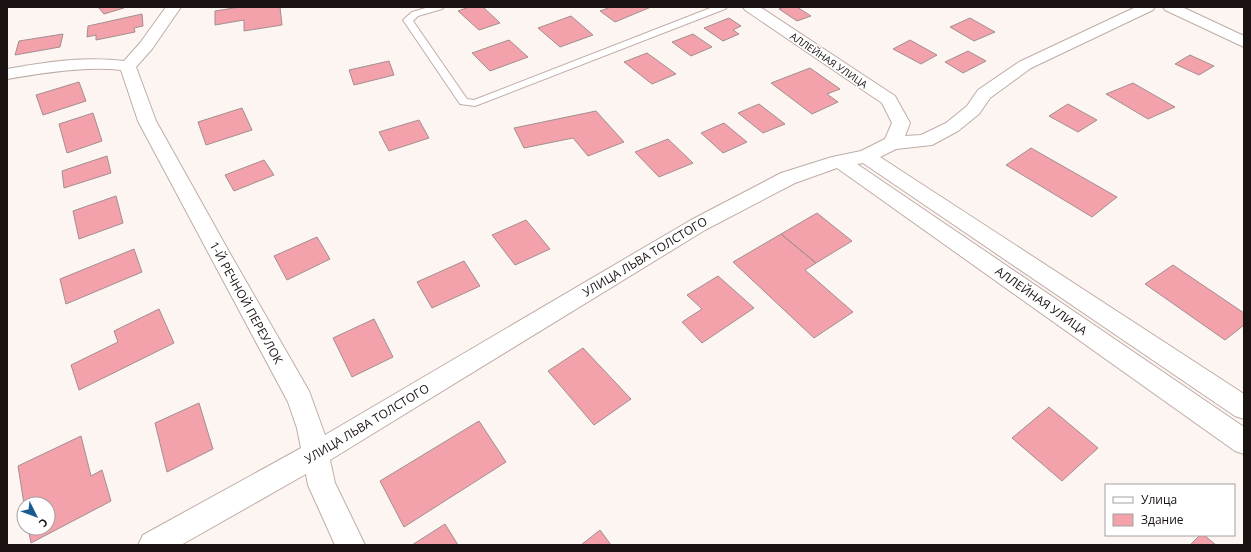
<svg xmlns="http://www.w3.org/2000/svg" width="1251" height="552" font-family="'Open Sans',sans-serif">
<rect width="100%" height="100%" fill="#fdf5f2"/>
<!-- building -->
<path fill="#f3a1aa" stroke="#a28f90" d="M98,7h25l1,1 -20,6z
M240,7h40l2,18 -38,6v-11l-29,5v-14z
M469,7h14l17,16 -21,7 -21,-19z
M611,7h40l-36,15 -15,-11z
M785,7h12l14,9 -14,5 -18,-12z
M142,14l1,12 -9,2 1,4 -39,8v-5l-9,2 1,-11z
M571,16l22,19 -33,12 -22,-19z
M729,18l12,8 -8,4 6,4 -16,7 -19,-13z
M970,18l25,14 -21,9 -24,-14z
M63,34l-3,13 -45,8 4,-14z
M693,34l19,13 -21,9 -19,-14z
M509,40l19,17 -38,14 -18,-18z
M910,40l27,15 -16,9 -28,-15z
M968,51l18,10 -23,12 -18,-11z
M647,53l29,21 -24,10 -28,-22z
M1190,55l24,11 -15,9 -24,-11z
M389,61l5,14 -40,10 -5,-15z
M810,68l30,21 -13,5 11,8 -26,12 -41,-31z
M79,82l7,19 -43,14 -7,-20z
M1133,83l42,24 -27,12 -42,-25z
M759,104l26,20 -22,9 -25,-20z
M1068,104l29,16 -19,12 -29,-16z
M242,108l10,22 -46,15 -8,-23z
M596,111l28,31 -36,14 -15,-18 -49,10 -10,-20z
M93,113l9,28 -35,12 -8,-29z
M419,120l10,18 -40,13 -10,-19z
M724,123l23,19 -24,11 -22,-20z
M668,139l25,24 -34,14 -24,-25z
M1031,148l86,49 -25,20 -86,-52z
M107,156l4,17 -47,15 -2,-17z
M264,160l10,15 -40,16 -9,-16z
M116,196l7,27 -44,16 -6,-28z
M817,213l35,28 -36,22 -35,-29z
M526,220l24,29 -35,16 -23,-30z
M781,234l35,29 -11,7 48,42 -39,26 -81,-76z
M317,237l13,22 -43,21 -13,-24z
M134,249l8,23 -76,32 -6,-25z
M464,261l16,25 -48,22 -15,-26z
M1173,265l71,48v12l-19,15 -80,-56z
M718,276l36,32 -52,35 -20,-21 20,-13 -15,-14z
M159,309l15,34 -95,47 -8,-25 47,-23 -4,-11z
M374,319l19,38 -41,20 -19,-39z
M583,348l48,51 -37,26 -46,-54z
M199,403l14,46 -46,23 -12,-49z
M1049,407l49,41 -36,33 -50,-43z
M479,421l27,41 -102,65 -24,-46z
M81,436l10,40 11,-6 9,31 -80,42 -3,-15h20v-24h-24l-6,-38z
M445,524l13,21h-46z
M600,530l11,15h-30z
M1200,535h4l12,10h-26z"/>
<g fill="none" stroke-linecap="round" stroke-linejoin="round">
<defs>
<path id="lane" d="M429,7h15l-2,2 -24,7 -5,5 54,78 7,1 239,-93h14l-2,2 -250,97 -15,-2 -57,-84 9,-8z"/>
<path id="street" d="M166,7h15l-29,42 -16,18 20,54 76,136 77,134 16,44 366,-215 90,-47 51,-16 29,-6 24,-12 7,-16 -10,-20 -137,-93 -2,-3h17l135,89 15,27 -5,13 16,-1 25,-12 21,-17 11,-16 41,-28 117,-55h19l-2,3 -122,58 -41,30 -11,16 -21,17 -26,14 -36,4 -16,8 364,237v25l-9,-3 -372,-253 -6,1 387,263v27l-9,-3 -398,-283 -42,15 -90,47 -375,230 5,23 30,62h-30l-27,-60 -2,-11 -125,71h-43l5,-10 158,-87 -4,-20 -9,-26 -150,-281 -17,-51c-37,-4 -77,3 -114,9v-10c38,-7 78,-13 117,-8l16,-18z
M1163,7h19l62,29v11l-79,-37z"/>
</defs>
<!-- lane casing -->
<use href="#lane" stroke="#bfada6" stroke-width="2"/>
<!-- street casing -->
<use href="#street" stroke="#bfada6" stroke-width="2"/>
<!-- lane -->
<use href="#lane" fill="#fff" fill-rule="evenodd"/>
<!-- street -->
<use href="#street" fill="#fff" fill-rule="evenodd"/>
</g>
<g text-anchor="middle" stroke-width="3" stroke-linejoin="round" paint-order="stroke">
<!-- far-street labels -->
<g font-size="10" fill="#191210" stroke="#fff">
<text transform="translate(829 60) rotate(34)" y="4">АЛЛЕЙНАЯ УЛИЦА</text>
</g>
<!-- street labels -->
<g font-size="12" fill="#191210" stroke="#fff">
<text transform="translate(645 257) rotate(-31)" y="4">УЛИЦА ЛЬВА ТОЛСТОГО</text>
<text transform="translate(1041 301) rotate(35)" y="4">АЛЛЕЙНАЯ УЛИЦА</text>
<text transform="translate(246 303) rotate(61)" y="4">1-Й РЕЧНОЙ ПЕРЕУЛОК</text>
<text transform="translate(367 424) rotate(-31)" y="4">УЛИЦА ЛЬВА ТОЛСТОГО</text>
</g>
</g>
<!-- border -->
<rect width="1251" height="552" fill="none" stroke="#191210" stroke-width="16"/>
<!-- legend -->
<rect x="1105" y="484" width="130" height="52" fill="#ffffff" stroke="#a3a09f"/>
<rect x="1113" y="497" width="20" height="6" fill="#ffffff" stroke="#a3a09f"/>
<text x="1141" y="504" font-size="12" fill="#191210">Улица</text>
<rect x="1113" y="514" width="20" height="12" fill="#f3a1aa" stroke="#a3a09f"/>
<text x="1141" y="524" font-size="12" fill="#191210">Здание</text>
<!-- north arrow -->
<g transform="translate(36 516) rotate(132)"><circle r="19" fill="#ffffff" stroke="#a3a09f"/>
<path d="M0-3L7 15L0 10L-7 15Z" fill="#195a90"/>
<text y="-6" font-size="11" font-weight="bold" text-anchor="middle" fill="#191210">С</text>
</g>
</svg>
